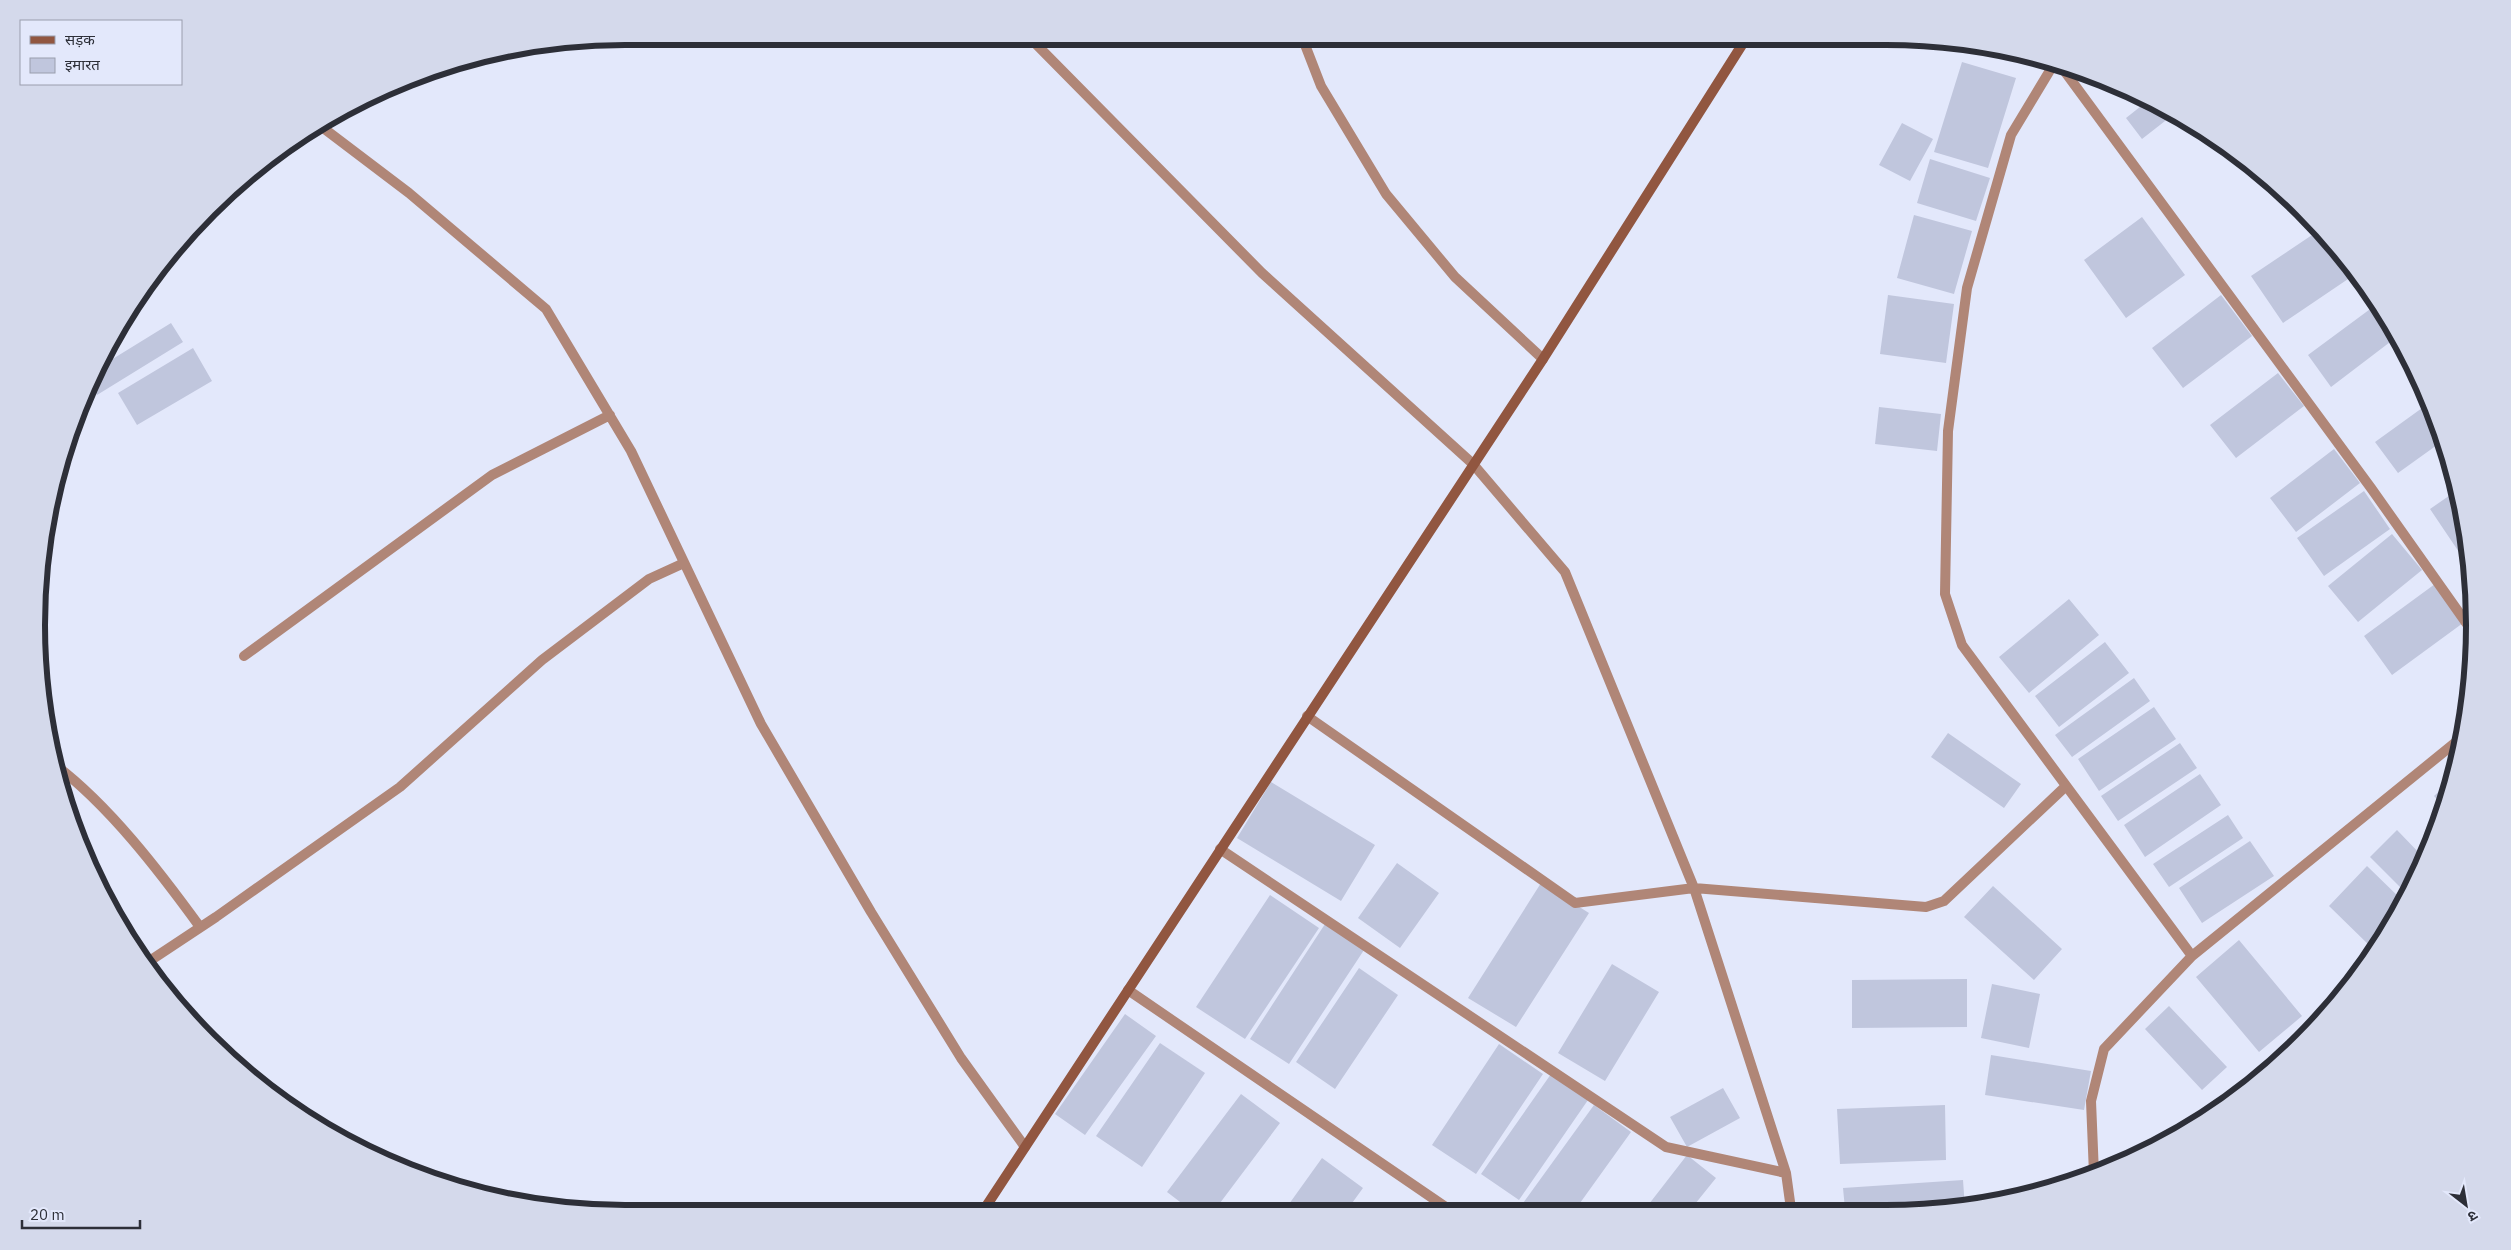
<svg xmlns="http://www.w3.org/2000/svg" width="2511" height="1250" font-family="'IBM Plex Sans','Noto Sans Devanagari',sans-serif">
<rect width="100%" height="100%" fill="#e3e8fb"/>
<!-- building -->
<path fill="#c0c6dd" d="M2028,55l12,2 -1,3z
M1962,62l54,16 -28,90 -54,-16z
M2150,99l24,15 -32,25 -16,-21z
M1902,123l31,16 -23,42 -31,-16z
M1930,159l60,19 -14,43 -59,-18z
M1914,215l58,16 -18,63 -57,-16z
M2142,217l43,58 -59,43 -42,-58z
M2321,229l33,46 -71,48 -32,-47z
M1888,295l66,9 -8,59 -66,-9z
M2221,295l31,41 -69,52 -31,-40z
M2377,304l21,32 -67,51 -23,-32z
M171,323l12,19 -86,53 -7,-12 8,-15z
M193,348l19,33 -75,44 -19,-32z
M2278,373l26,33 -68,52 -26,-33z
M2429,403l15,37 -46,33 -23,-31z
M1879,407l62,7 -4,37 -62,-7z
M2334,449l26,34 -64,49 -26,-34z
M2364,491l26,38 -66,47 -27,-38z
M2456,491l14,57v10l-5,3 -35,-52z
M2392,534l30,36 -64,52 -30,-36z
M2435,584l28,39 -71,52 -28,-39z
M2069,599l30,36 -70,58 -30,-36z
M2105,642l24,31 -70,54 -24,-31z
M2134,678l16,23 -78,56 -17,-22z
M2154,707l22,32 -77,52 -21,-32z
M1948,733l73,51 -17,24 -73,-51z
M2180,743l17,25 -79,53 -17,-25z
M2200,774l21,31 -76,52 -21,-32z
M2454,778l-10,29 -10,-11z
M1271,782l104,63 -34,56 -104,-63z
M2228,815l15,23 -74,49 -16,-23z
M2397,830l27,28 -10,27 -6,10 -38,-38z
M2250,841l24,35 -72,47 -23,-35z
M1397,863l42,30 -39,55 -42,-30z
M2367,866l36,35 -31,47 -43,-42z
M1541,883l48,30 -73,114 -48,-29z
M1993,886l69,63 -28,31 -70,-63z
M1270,895l49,33 -74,111 -49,-32z
M1325,924l39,26 -75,114 -39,-25z
M2239,940l63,76 -43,36 -63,-75z
M1612,964l47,28 -54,89 -47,-28z
M1359,968l39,27 -63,94 -39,-27z
M1967,979v48l-115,1v-48z
M1992,984l48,10 -11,54 -48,-10z
M2169,1006l58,61 -25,23 -57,-61z
M1125,1014l31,22 -71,99 -30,-21z
M1160,1043l45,30 -63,94 -46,-31z
M1499,1044l44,30 -67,100 -44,-29z
M1991,1055l100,16 -7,39 -99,-15z
M1551,1074l37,26 -69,100 -38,-26z
M1723,1088l17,30 -53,29 -17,-30z
M1241,1094l39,29 -66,88h-22l-25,-19z
M1594,1105l37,27 -56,78h-57z
M1945,1105l1,55 -106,4 -3,-55z
M1687,1155l29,23 -25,31 -35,1 -7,-6z
M1322,1158l41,30 -16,22 -63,1z
M1963,1180l2,28 -2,1h-118l-2,-21z"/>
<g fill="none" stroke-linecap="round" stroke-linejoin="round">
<!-- minor -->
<path stroke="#b08677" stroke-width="10" d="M1029,37l233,236 211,191 92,108 129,316 92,285 5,36
M1302,37l19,49 65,108 69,83 88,82
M2055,62l-44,73 -44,153 -19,143 -3,163 17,51 230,311
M2060,65l311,423 101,143
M318,124l91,69 137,116 85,142 130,273 110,188 90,146 64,89
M244,656l248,-181 118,-60
M1307,716l268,187 119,-15 232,19 18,-6 122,-115
M54,764c55,41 106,108 146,163
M1220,849l446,298 120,26
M145,964l71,-47 184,-130 142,-127 107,-81 35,-16
M1128,990l322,220
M2094,1174l-3,-73 13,-52 88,-93 269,-218"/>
<!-- secondary -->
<path stroke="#915640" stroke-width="10" d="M983,1211l560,-852 204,-322"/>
</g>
<!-- crop -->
<path d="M0 0H2511V1250H0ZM625 45H1886A580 580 0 0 1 2466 625V625A580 580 0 0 1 1886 1205H625A580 580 0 0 1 45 625V625A580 580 0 0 1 625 45Z" fill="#d4d9eb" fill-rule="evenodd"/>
<path fill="none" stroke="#2d2f38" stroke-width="6" d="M625 45H1886A580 580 0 0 1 2466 625V625A580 580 0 0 1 1886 1205H625A580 580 0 0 1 45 625V625A580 580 0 0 1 625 45Z"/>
<!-- legend -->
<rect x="20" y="20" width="162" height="65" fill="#e3e8fb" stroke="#9a9ead"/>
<rect x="30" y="36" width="25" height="8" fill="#915640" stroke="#9a9ead"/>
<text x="65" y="45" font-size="15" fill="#2d2f38">सड़क</text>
<rect x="30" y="58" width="25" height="15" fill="#c0c6dd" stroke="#9a9ead"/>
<text x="65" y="70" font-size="15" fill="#2d2f38">इमारत</text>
<!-- north arrow -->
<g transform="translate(2466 1205) rotate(149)" stroke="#e3e8fb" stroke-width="4" paint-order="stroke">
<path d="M0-4L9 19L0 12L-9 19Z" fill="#2d2f38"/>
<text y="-8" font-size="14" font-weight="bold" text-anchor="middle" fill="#2d2f38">उ</text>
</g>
<!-- scale -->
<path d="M22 1220v8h118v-8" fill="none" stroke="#2d2f38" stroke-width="2.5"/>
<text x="30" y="1220" font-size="15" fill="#2d2f38" stroke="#e3e8fb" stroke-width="4" paint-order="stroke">20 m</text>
</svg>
